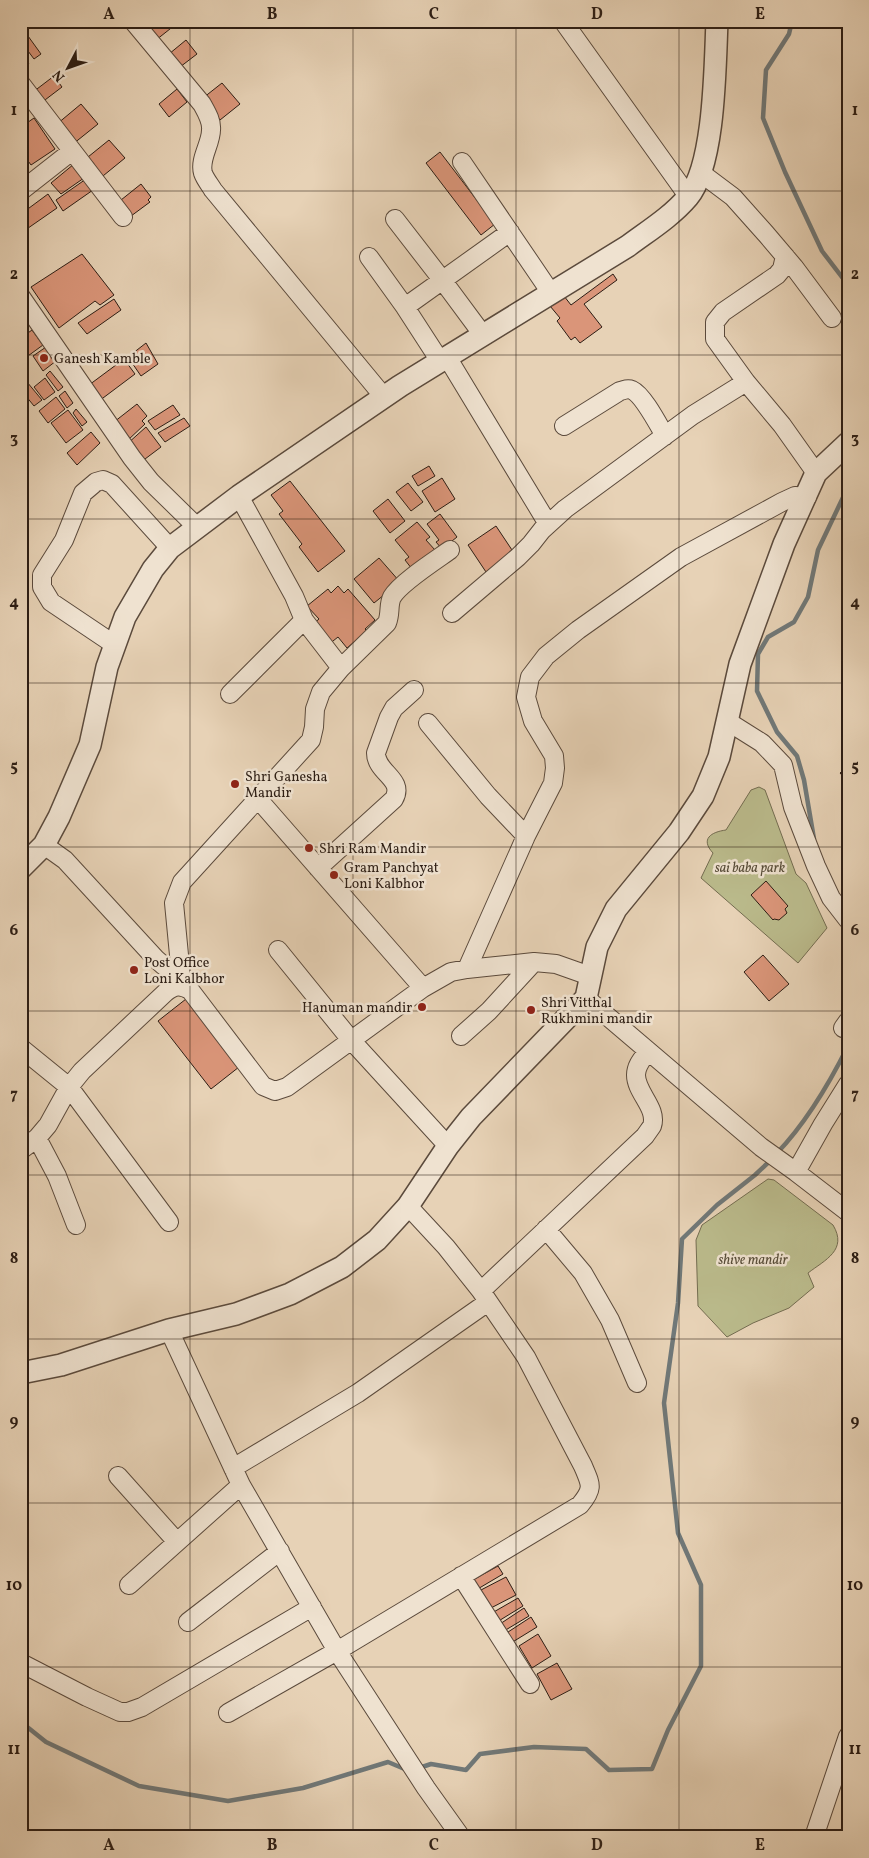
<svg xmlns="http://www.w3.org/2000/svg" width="869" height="1858" font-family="Vollkorn,serif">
<rect width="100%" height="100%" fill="#e7d2b6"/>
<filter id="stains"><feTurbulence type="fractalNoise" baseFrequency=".004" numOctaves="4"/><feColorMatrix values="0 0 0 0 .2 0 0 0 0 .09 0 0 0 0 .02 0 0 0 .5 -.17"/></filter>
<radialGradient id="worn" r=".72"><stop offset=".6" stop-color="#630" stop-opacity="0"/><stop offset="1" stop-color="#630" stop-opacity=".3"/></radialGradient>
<!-- green -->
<path fill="#baba8b" stroke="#736c50" d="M759,787l6,3 31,84 10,9 21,45 -29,35 -97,-85 12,-25c-13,-14 -2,-21 13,-23l25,-40z
M768,1179l6,1 59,45c15,25 -8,35 -25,48l6,14 -25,21 -36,15 -26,14 -29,-31 -2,-66 6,-15z"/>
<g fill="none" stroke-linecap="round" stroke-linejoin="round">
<!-- stream -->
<path stroke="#707878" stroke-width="4.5" d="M792,21l-3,13 -23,36 -3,48 22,54 37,79 26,34
M814,839l-10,-59 -7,-24 -20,-24 -20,-41 1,-37 10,-17 26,-15 14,-25 10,-47 30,-63
M777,1153c29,-30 52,-69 71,-107
M21,1722l25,20 93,44 89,15 75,-13 85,-26 19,8
M419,1768l12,-4 35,6 14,-16 54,-7 52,2 23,21 43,-1 16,-39 33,-64v-81l-23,-52 -14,-130 14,-100 4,-64 35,-34 38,-30 17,-16"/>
</g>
<!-- building -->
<path fill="#da9579" stroke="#2c1d14" d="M158,21h13l4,4 -19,15 -8,-10z
M28,36l13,18 -7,5 -6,-8 -6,4 7,9 -8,6v-29z
M186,40l11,14 -17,13 -11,-13z
M54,76l8,11 -21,16 -8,-11z
M222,83l18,21 -20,16 -17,-22z
M177,89l10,13 -18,15 -10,-13z
M81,104l17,20 -25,20 -16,-20z
M34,118l21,31 -24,16 -10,-14v-24z
M109,140l16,18 -27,22 -9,-12 5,-4 -6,-7z
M440,152l55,72 -14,11 -55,-72z
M21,162l10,14 -10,7z
M74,164l10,14 -23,16 -10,-11z
M86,179l7,11 -30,21 -7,-11z
M141,184l10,13 -3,3 2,2 -23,17 -11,-15z
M48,194l9,14 -36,25v-19z
M82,254l32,41 -14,10 -5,-4 -36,27 -28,-41z
M613,274l4,6 -33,24 18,23 -22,16 -5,-6 -4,3 -14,-19 3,-3 -10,-12 14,-10 7,9z
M114,299l7,11 -34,24 -9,-11z
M21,312l7,9 -7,6z
M32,330l11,15 -22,16v-23z
M146,343l12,21 -17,12 -13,-19z
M46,347l10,14 -13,10 -10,-15z
M124,359l11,15 -36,27 -10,-16z
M50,371l13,16 -5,4 -12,-16z
M45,378l10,14 -11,8 -10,-13z
M27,382l15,18 -8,6 -13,-16v-5z
M65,391l8,12 -6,5 -8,-12z
M56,397l9,12 -17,14 -9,-12z
M137,404l10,12 -5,5 3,3 -18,17 -13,-19z
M173,405l7,10 -25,15 -7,-9z
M76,409l11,13 -5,4 -9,-13z
M68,410l15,20 -17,13 -15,-20z
M184,418l6,8 -25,16 -7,-9z
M146,427l15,20 -20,15 -14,-18z
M91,432l9,11 -23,22 -10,-12z
M429,466l6,10 -17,10 -6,-10z
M442,478l13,21 -20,13 -13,-21z
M290,481l55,70 -27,21 -19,-25 3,-3 -23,-30 4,-3 -12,-16z
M408,483l15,19 -12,9 -15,-19z
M388,499l17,22 -15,12 -17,-22z
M440,514l17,23 -15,12 -6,-7 3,-2 -12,-16z
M417,522l13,15 -4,3 9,10 -23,19 -7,-9 4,-3 -14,-17z
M496,526l18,27 -28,19 -18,-27z
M379,558l21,24 -26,21 -20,-24z
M338,586l6,7 4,-4 27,31 -10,9 2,2 -20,17 -9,-11 -10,8 -17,-19 8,-7 -12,-13 21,-17 3,4z
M848,766v16l-8,-9z
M766,881l22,25 -3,3 2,4 -8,7 -5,-1 -1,1 -22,-25z
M763,955l26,29 -20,17 -25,-29z
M186,999l53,68 -28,22 -53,-68z
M498,1566l5,8 -27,16 -5,-9z
M506,1577l10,18 -27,14 -10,-18z
M518,1598l5,8 -26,16 -5,-9z
M524,1608l5,8 -25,15 -4,-7z
M531,1617l6,10 -26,16 -6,-9z
M538,1634l13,22 -19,12 -13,-22z
M557,1663l15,26 -21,11 -14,-26z"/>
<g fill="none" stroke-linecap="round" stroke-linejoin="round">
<defs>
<path id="minor" d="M133,21l69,83c5,9 10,17 9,26 0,14 -12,29 -8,43 2,6 7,12 10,17l171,207
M563,21l125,175
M21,84l102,133
M462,162l89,131
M701,173l32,24 33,37 28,33 38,51
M21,191l51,-40
M395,219l48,62 40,54
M785,256l-3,13 -5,6 -54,37 -8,10v17l31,43 36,43 34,48
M369,257l36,50 35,54
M21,297l111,161 19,24 47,46
M405,307l105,-75
M447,357l101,167
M564,426l56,-35c5,-1 7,-3 12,-1 11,5 26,34 33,46
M239,496l55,100 10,24 37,48
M452,613l66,-56 13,-13 11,-14 23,-21 128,-94 53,-33
M115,645l-64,-43 -9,-15v-12l22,-35 19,-47 13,-11 7,-2 9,4 58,64
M230,694l74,-74
M727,721l35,22 21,22 10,42 23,59 15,32 17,22
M428,723l60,73 38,40
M258,799l165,189
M44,845l21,15 91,99 8,7 17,8
M318,868l76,-69c11,-20 -18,-26 -18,-46l13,-36 5,-9 20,-18
M278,950l73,90 97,106
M467,969l59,-133 27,-53 2,-15 -1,-12 -21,-35 -7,-24 4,-20 16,-21 32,-26 103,-73 101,-55 13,-6 12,1
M182,986l-8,-83 8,-21 129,-142 3,-13 1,-18 6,-17 20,-24 46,-45c4,-10 1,-18 5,-26 8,-14 44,-37 58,-47
M586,998l175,149 35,25 52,40
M843,1028l5,-7
M461,1036l28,-25 45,-49
M21,1048l48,39 100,135
M37,1138l20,38 19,49
M21,1150l16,-12 11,-13 21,-38 13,-16 84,-79c9,-7 14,-7 24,-2l73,96 12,5 12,-4 136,-99 28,-16 16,-3 67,-7 22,2 34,12
M796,1172l27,-48 25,-40
M546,1229l37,44 27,47 27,63
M481,1291l164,-155c2,-3 5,-7 7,-10 6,-18 -16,-33 -16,-51 0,-10 7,-17 12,-24
M169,1330l72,155 96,166 89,137 35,49
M233,1468l125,-75 130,-91
M118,1476l59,66
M461,1576l69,108
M129,1585l112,-100
M188,1622l92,-71
M21,1663l66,34 33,15h8l14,-5 170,-100
M228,1713l109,-62 243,-146c14,-17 11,-20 3,-39l-57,-109 -45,-66 -35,-44 -38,-41
M814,1837l34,-101"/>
<path id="tertiary" d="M21,868l23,-23 15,-28 31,-72 17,-78 18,-50 28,-48 17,-21 69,-52 161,-110 228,-140c20,-15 43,-29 60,-49 27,-32 27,-132 29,-176
M21,1373l40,-8 108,-35 67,-16 54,-20 52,-27 35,-27 31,-34 40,-60 23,-29 115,-119 11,-51 19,-38 63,-77 24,-36 16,-39 21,-93 44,-120 32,-71 32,-30"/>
</defs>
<!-- minor casing -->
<use href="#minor" stroke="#5b4a3c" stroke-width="20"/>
<!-- tertiary casing -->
<use href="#tertiary" stroke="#5b4a3c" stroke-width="24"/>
<!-- minor -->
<use href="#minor" stroke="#efe2d0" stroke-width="18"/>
<!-- tertiary -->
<use href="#tertiary" stroke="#efe2d0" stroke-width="21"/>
</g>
<!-- grid -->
<path fill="none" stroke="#2c1d14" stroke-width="1" stroke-opacity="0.55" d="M190,21v1816M353,21v1816M516,21v1816M679,21v1816M21,191h827M21,355h827M21,519h827M21,683h827M21,847h827M21,1011h827M21,1175h827M21,1339h827M21,1503h827M21,1667h827"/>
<!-- markers -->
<g fill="#8f2418" stroke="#efe2d0" stroke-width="2">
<circle cx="44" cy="358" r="5"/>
<circle cx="235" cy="784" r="5"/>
<circle cx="309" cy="848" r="5"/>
<circle cx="334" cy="875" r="5"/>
<circle cx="134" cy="970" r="5"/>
<circle cx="422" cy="1007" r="5"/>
<circle cx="531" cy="1010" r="5"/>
</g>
<g text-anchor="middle" stroke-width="5" stroke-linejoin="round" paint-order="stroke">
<!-- poi labels -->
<g font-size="14" fill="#2c1d14" stroke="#efe2d0" text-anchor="start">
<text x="54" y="363">Ganesh Kamble</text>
<text x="245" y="781">Shri Ganesha<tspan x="245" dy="16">Mandir</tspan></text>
<text x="319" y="853">Shri Ram Mandir</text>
<text x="344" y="872">Gram Panchyat<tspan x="344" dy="16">Loni Kalbhor</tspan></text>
<text x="144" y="967">Post Office<tspan x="144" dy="16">Loni Kalbhor</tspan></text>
<text x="541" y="1007">Shri Vitthal<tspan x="541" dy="16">Rukhmini mandir</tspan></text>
<text x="412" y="1012" text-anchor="end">Hanuman mandir</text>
</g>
<!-- park labels -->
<g font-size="14" font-style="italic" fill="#574c38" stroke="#efe2d0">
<text x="750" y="872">sai baba park</text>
<text x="753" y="1264">shive mandir</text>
</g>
</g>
<!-- margin -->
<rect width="869" height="1858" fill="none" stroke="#e7d2b6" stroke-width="55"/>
<!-- north arrow -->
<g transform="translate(68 68) rotate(229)" stroke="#efe2d0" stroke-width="4" paint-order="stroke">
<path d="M0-4L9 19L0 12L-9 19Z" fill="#2c1d14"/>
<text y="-8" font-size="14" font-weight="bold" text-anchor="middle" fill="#2c1d14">N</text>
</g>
<rect x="28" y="28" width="814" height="1802" fill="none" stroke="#2c1d14" stroke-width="2"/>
<g font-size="16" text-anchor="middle" font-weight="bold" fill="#2c1d14">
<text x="109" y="19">A</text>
<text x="272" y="19">B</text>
<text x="434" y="19">C</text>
<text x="597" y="19">D</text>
<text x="760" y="19">E</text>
<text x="14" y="115">1</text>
<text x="855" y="115">1</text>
<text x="14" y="279">2</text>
<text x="855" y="279">2</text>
<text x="14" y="443">3</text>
<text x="855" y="443">3</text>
<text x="14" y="607">4</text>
<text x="855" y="607">4</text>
<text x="14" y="771">5</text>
<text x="855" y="771">5</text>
<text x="14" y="935">6</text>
<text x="855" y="935">6</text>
<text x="14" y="1099">7</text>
<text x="855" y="1099">7</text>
<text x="14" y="1263">8</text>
<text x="855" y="1263">8</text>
<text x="14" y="1426">9</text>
<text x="855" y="1426">9</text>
<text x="14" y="1590">10</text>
<text x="855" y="1590">10</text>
<text x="14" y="1754">11</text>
<text x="855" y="1754">11</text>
<text x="109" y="1850">A</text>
<text x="272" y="1850">B</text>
<text x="434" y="1850">C</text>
<text x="597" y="1850">D</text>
<text x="760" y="1850">E</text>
</g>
<rect width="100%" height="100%" filter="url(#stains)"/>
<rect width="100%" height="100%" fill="url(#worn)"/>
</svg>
